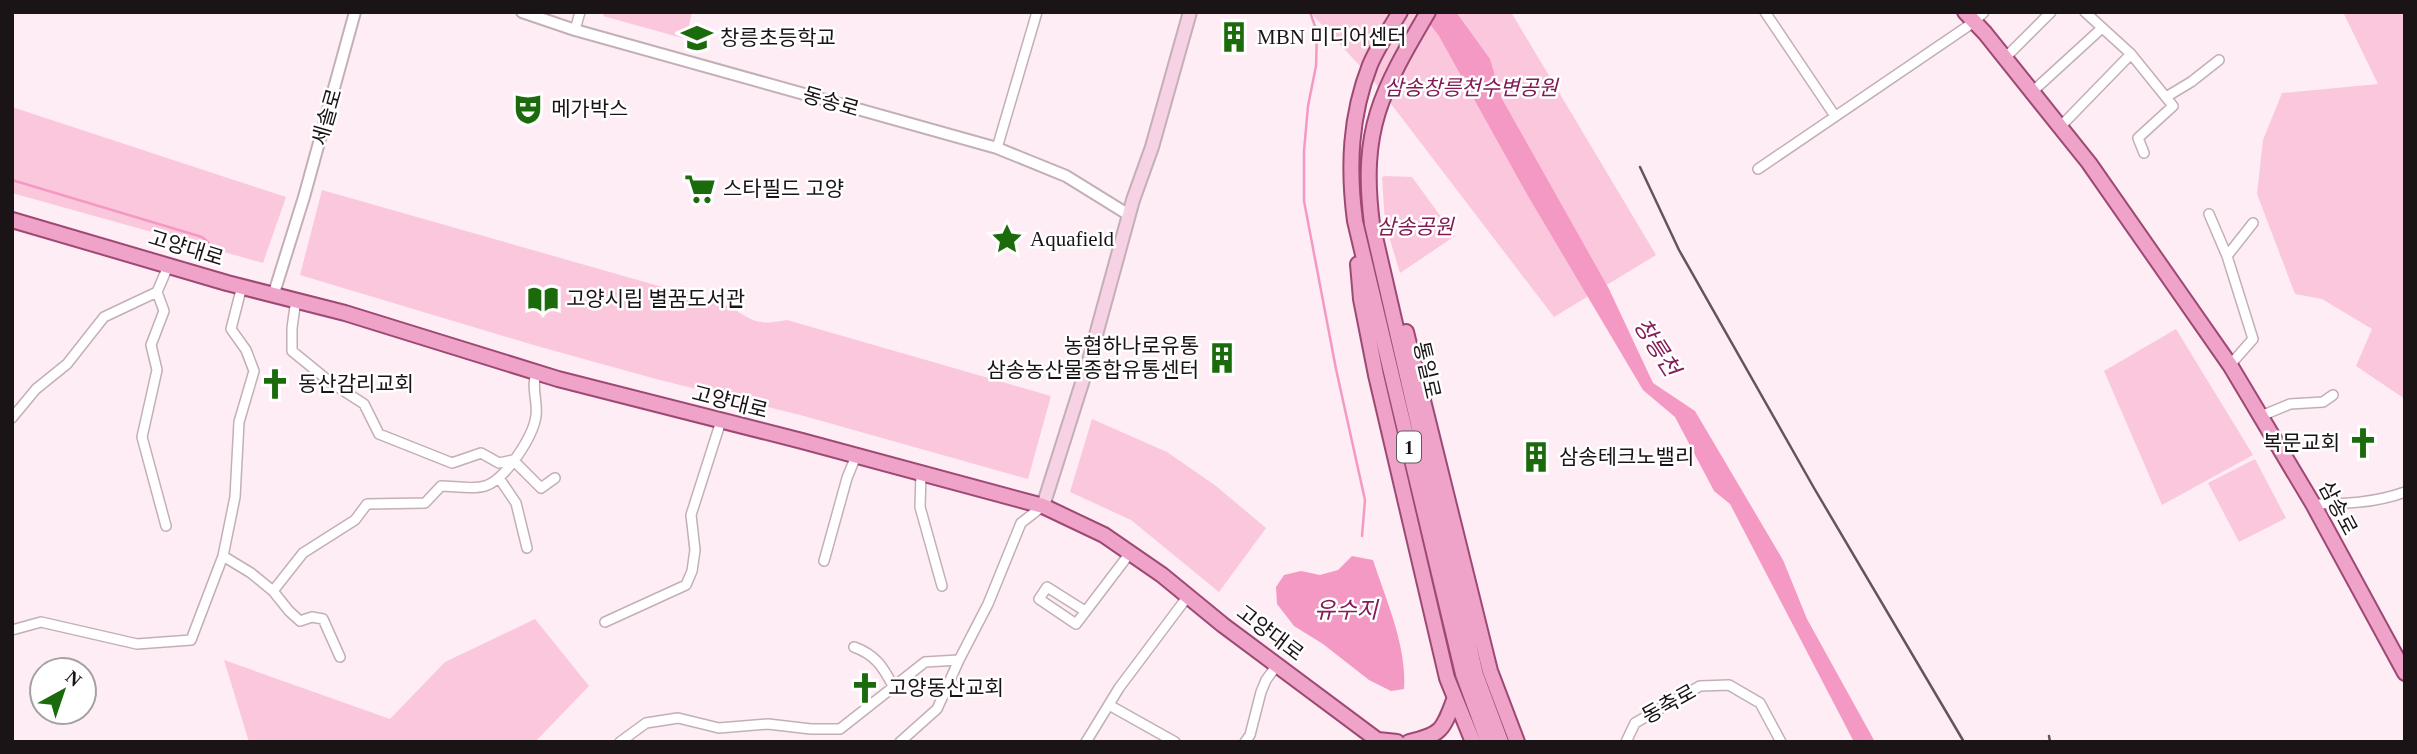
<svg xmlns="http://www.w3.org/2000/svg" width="2417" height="754" font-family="'Times New Roman','Noto Sans KR',serif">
<rect width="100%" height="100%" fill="#feedf4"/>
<!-- green -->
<path fill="#fbc7dd" d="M605,12h87l-6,27 -83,-23z
M1310,12h201l145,243 -102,62 -182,-238z
M2343,12h62v387l-49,-33 16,-37 -50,-30 -27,-5 -38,-100 6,-54 19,-47 96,-9z
M12,107l274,90 -23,66 -251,-70z
M1385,176l27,1 43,59 -55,37 -15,-50 -3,-46z
M322,190l407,116c24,15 28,20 58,14l264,76 -23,83 -224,-63 -148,-37 -119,-33 -237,-71z
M2176,329l77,126 -91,50 -58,-134z
M1092,419l75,33 49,34 50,42 -47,64 -88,-72 -61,-28z
M2255,459l31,59 -47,24 -31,-59z
M535,619l54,67 -54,56h-286l-25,-82 166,59 55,-57z"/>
<!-- water -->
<path fill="#f499c3" d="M1421,12h35l34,47 12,40 107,190 44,94 42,28 88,149 24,59 68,123h-21l-124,-238 -16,-13 -39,-74 -32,-27 -115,-194 -89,-160z
M1352,556l21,4c13,40 34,86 31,129l-13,2 -22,-11 -46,-36 -29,-18 -17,-22 -1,-17 8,-12 17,-4 19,4 18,-5z"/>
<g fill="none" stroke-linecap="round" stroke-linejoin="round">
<!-- stream -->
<path stroke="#f499c3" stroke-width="2.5" d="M1310,12l7,20 -1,34 -8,40 -4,45v50l32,168 29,131 -3,36
M12,180l190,57 7,6"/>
<defs>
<path id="minor" d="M1765,12l70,104
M2085,12l46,42 42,52 -35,32 6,15
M575,30l5,-18
M2005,58l46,-46
M2032,92l70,-64
M2166,97l25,-15 28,-22
M2060,127l71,-73
M997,148l40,-136
M1758,169l216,-147 10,-10
M2209,214l18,42 26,83 -23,26
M2227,256l26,-33
M157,292l7,19 -13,34 6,25 -15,67 24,89
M296,299l-4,29v23l38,31 34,22 15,30 73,29 29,-10 18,10 14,-3 28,28 14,-10
M2261,416l29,-12 33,-2 10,-7
M12,418l24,-29 31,-25 37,-47 53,-25 12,-28
M921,474l-1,33 22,79
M499,478l17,25 11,45
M2313,504c31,0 62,-1 92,-12
M223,556l28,17 22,18 30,-38 52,-33 12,-16 58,-1 16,-17c13,0 32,4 44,0 20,-6 48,-49 51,-70 2,-15 -5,-28 0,-43
M824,561l23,-83 9,-22
M273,591l16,20 11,10 12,-4 11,2 17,38
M1085,611l-38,-24 -8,12 37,25 54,-71
M605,622l81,-37 6,-14 3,-21 -4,-35 30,-94
M12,630l29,-8 96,22 54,-4 32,-84 12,-59 4,-75 15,-51 -8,-21 -15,-21 11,-43
M854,647c22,8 29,20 39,39
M1109,705l66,37
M620,742l26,-19 32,-5 41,10 49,-4 43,5h29l85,-67 34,-2
M900,742l37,-33 22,-49 29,-56 33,-81 22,-17
M1086,742l33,-54 69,-92
M1245,742l5,-7 11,-43 5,-12 11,-15
M1626,742l9,-19 65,-37 29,-1 31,18 21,39"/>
<path id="tertiary" d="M522,12l53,18 422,118 69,28 63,39
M274,293l30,-96 51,-185"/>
<path id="secondary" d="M1043,506l45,-142 45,-164 19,-53 38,-135"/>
<path id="primary" d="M1400,12c-10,17 -22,34 -30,53 -20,51 -22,102 -15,156l108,453 25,68
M1428,12c-47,80 -68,117 -56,212l104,451 25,67
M1965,12l20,21 104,130 141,202 83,139 92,169
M12,220l215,63 118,30 213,66 244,62 241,65 61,29 58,40 61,50 157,117
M1358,264l3,35 15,76 71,303 26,64
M1406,332l84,339 27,71
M1378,740l19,2
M1409,742c32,-7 34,-12 45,-42"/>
</defs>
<!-- minor casing -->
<use href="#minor" stroke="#c3afb7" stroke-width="12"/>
<!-- tertiary casing -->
<use href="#tertiary" stroke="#c3afb7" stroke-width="14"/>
<!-- secondary casing -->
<use href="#secondary" stroke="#c3afb7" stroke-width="16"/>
<!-- primary casing -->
<use href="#primary" stroke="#9e4973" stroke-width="18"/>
<!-- minor -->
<use href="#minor" stroke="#fff" stroke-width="9"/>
<!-- tertiary -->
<use href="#tertiary" stroke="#fff" stroke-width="10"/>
<!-- secondary -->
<use href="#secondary" stroke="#f7d1e4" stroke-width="12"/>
<!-- primary -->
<use href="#primary" stroke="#efa3c9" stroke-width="14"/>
<!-- rail -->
<path stroke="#61575b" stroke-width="2.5" d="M1640,167l39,83 135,238 150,254
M2049,736l1,6"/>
</g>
<!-- icons -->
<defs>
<symbol id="building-bare" viewBox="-9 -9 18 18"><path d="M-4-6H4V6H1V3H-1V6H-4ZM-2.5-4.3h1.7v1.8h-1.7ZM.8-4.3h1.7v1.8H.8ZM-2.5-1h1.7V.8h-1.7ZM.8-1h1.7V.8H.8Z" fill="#1b6a0c" stroke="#fff" stroke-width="2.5" paint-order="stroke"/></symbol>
<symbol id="school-bare" viewBox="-9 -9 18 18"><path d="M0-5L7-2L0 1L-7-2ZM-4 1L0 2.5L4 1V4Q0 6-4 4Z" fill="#1b6a0c" stroke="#fff" stroke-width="2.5" paint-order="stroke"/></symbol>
<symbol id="theatre-bare" viewBox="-9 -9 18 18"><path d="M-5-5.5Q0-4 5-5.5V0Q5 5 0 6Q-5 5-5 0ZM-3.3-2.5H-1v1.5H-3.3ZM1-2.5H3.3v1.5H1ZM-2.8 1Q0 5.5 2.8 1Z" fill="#1b6a0c" stroke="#fff" stroke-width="2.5" paint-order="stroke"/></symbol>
<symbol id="supermarket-bare" viewBox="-9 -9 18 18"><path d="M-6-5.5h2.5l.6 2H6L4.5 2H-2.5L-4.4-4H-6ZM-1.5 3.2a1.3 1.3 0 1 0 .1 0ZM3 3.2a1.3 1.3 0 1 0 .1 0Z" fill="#1b6a0c" stroke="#fff" stroke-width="2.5" paint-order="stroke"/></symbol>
<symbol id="sight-bare" viewBox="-9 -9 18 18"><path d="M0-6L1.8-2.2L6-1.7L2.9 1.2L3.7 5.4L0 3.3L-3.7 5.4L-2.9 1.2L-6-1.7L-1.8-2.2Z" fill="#1b6a0c" stroke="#fff" stroke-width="2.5" paint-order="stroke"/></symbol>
<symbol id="library-bare" viewBox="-9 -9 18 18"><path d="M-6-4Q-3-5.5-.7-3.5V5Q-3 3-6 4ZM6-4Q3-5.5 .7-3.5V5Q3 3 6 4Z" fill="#1b6a0c" stroke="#fff" stroke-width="2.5" paint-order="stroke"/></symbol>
<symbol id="church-bare" viewBox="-9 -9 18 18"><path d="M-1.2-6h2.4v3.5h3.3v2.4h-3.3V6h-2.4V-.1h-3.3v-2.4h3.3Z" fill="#1b6a0c" stroke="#fff" stroke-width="2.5" paint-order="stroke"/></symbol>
</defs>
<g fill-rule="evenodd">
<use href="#building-bare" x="1212" y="15" width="44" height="44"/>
<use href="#school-bare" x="675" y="16" width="44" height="44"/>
<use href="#theatre-bare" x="506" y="87" width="44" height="44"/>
<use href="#supermarket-bare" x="678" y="167" width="44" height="44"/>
<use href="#sight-bare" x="985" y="217" width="44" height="44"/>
<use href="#library-bare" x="521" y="277" width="44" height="44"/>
<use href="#building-bare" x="1200" y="336" width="44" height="44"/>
<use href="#church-bare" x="253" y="362" width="44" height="44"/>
<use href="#church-bare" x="2341" y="421" width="44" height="44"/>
<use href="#building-bare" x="1514" y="435" width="44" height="44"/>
<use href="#church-bare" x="843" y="666" width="44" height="44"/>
</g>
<g text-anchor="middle" stroke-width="5" stroke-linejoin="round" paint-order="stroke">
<!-- shield labels -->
<rect fill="#fff" stroke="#5f5a5d" stroke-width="2" x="1397" y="431.5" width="24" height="31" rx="5"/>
<g font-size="19" font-weight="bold" fill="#1b1417">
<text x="1409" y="454">1</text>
</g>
<!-- poi labels -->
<g font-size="21" fill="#1b1417" stroke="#fff" text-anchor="start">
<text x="1257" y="44">MBN 미디어센터</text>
<text x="720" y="45">창릉초등학교</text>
<text x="551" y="116">메가박스</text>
<text x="723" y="196">스타필드 고양</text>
<text x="1030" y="246">Aquafield</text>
<text x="566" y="306">고양시립 별꿈도서관</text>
<text x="1199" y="353" text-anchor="end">농협하나로유통<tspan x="1199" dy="24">삼송농산물종합유통센터</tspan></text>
<text x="298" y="391">동산감리교회</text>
<text x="2340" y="450" text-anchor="end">복문교회</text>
<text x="1559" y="464">삼송테크노밸리</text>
<text x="888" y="695">고양동산교회</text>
</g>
<!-- park labels -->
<g font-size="21" font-style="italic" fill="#831a55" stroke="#fff">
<text x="1471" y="95">삼송창릉천수변공원</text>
<text x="1415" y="234">삼송공원</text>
</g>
<!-- street labels -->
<g font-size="21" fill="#1b1417" stroke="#fff">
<text transform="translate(831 102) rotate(16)" y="7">동송로</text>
<text transform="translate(327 117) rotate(-74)" y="7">세솔로</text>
<text transform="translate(186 248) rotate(17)" y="7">고양대로</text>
<text transform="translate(1427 370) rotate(77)" y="7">통일로</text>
<text transform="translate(730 402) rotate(14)" y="7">고양대로</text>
<text transform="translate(2338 508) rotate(62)" y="7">삼송로</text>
<text transform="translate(1270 633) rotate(37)" y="7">고양대로</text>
<text transform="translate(1669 704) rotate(-29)" y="7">동축로</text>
</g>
<!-- water labels -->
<g font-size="23" font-style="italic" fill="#851c57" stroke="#fff">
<text transform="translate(1657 347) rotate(57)" y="8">창릉천</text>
<text x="1346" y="618">유수지</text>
</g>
</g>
<!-- border -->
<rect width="2417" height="754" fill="none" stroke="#1b1417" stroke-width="28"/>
<!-- north arrow -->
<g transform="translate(63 691) rotate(40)"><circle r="33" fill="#ffffff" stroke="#a4a1a2" stroke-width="2"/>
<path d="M0-5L12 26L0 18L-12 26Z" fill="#1b6a0c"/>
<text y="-10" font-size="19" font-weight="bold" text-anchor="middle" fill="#1b1417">N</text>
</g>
</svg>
